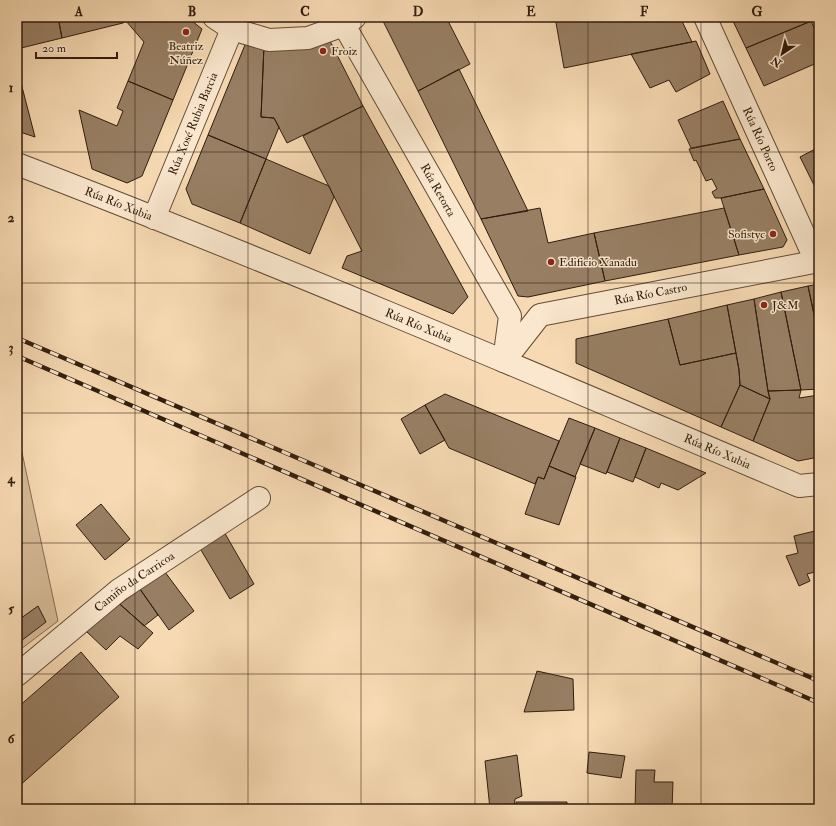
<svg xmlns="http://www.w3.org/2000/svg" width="836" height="826" font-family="'IM FELL Double Pica',serif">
<rect width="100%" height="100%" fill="#f7dab3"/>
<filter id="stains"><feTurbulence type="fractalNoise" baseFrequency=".005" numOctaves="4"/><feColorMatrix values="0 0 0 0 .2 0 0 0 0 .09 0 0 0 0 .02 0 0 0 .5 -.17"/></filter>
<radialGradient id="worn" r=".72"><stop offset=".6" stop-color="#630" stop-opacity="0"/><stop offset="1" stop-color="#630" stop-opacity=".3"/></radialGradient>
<!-- green -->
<path fill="#d5ba97" stroke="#836c52" d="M17,429l41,192 -41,31z"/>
<!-- building -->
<path fill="#987f64" stroke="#311d0e" d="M17,17h41l4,21 -45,11z
M58,17h64l1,6 -61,15z
M122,17h65l15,12 -29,71 -45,-19 16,-39 -18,-21 -3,2z
M381,17h65l24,47 -52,27z
M555,17h125l12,25 -128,26z
M731,17h88v1l-73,30z
M811,21l8,18v23l-55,24 -18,-38z
M247,40l17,5 -3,72 13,1 5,9 -13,32 -58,-24z
M330,41l33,65 -76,37 -13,-25 -13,-1 3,-72z
M696,41l14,33 -34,18 -7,-12 -19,8 -19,-34z
M459,69l69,142 -47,8 -63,-128z
M17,78l3,1 15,58 -18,-6z
M128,81l45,19 -31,76 -15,7 -35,-14 -13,-59 38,16 6,-15 -6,-3z
M723,101l17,38 -49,9 -13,-28z
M363,106l105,191 -15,17 -111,-46 5,-12 15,-5 -59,-115z
M208,135l58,24 -26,64 -48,-19 -6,-15z
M740,139l24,50 -43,9h-6l-3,-6 5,-3 -5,-10 -6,2 -10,-21 -2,1 -5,-12z
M819,147v48l-19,-38z
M266,159l63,27 5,11 -24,57 -70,-31z
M764,189l23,51 -4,7 -44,8 -18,-57z
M540,208l8,35 46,-10 11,48 -77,16 -10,-1 -37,-77z
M724,208l15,47 -134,26 -11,-48z
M819,284v54l-11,-52z
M808,286l11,52v51l-18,1 -20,-98z
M781,292l20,98 -33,1 -14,-92z
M754,299l14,92 2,8 -30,-14 -1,-15 -12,-65z
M727,305l9,48 -56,12 -12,-46z
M668,319l12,46 56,-12 3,17 1,15 -19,42 -145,-64v-24z
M740,385l30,14 -17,42 -32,-14z
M801,390l-2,8 20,-3v62l-21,4 -45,-20 17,-42 -2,-8z
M445,394l114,47 -15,38 -6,-2 -3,7 -86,-36 -24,-43z
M425,405l20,35 -25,14 -19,-35z
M569,418l26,10 -20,49 -26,-11z
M595,428l25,10 -14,36 -26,-10z
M620,438l26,10 -13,34 -26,-10z
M646,448l60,25 -28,17 -17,-7 -2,5 -24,-11z
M549,466l27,11 -17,48 -34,-11 13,-37 6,2z
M101,504l29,35 -25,21 -29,-35z
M223,530l31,54 -24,15 -32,-54z
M819,530v41l-12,3 3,7 -11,5 -13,-30 12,-3 -4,-17z
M162,568l32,43 -25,19 -32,-45z
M140,589l18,26 -14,11 -24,-22z
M117,602l36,31 -15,16 -18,-13 -14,14 -19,-18z
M38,606l8,16 -29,22v-23z
M81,652l38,45 -102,91v-80z
M537,671l36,8 1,31 -50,2z
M589,752l36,4 -4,22 -34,-5z
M517,755l5,41 -7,3 -1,10h-24l-5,-48z
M636,770h19l-1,12h19l-1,27h-37z
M516,802h51v7h-50z"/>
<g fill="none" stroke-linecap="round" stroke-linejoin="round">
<defs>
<g id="minor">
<path d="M214,17l18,12 37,11 39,-2 36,-13 11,-8"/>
<path id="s1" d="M705,17l111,244"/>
<path id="s2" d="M344,25l166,291 -6,45"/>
<path id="s3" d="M17,164c263,101 523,212 782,322l20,-2"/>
<path id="s4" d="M154,218l78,-189"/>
<path id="s5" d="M504,361l36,-46 279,-54"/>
<path id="s6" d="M17,675l102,-85 140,-92"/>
</g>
</defs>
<!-- minor casing -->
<use href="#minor" stroke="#624c37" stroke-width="24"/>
<!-- minor -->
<use href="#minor" stroke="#fae7ce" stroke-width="22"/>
<defs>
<path id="rail" d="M17,338l802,343
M17,356l802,347"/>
</defs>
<!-- rail casing -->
<use href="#rail" stroke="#311d0e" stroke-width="4.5"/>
<!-- rail -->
<use href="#rail" stroke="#fae7ce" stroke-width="3" stroke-dasharray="9" stroke-linecap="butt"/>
</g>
<!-- grid -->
<path fill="none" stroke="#311d0e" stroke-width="1" stroke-opacity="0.55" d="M135,17v792M248,17v792M361,17v792M475,17v792M588,17v792M701,17v792M17,152h802M17,283h802M17,413h802M17,543h802M17,674h802"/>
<!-- markers -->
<g fill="#8f2418" stroke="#fae7ce" stroke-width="1.5">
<circle cx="186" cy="32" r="4"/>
<circle cx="323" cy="51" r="4"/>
<circle cx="773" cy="234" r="4"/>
<circle cx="551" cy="262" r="4"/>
<circle cx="764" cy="305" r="4"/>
</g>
<g text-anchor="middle" stroke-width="3" stroke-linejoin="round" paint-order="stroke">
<!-- poi labels -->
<g font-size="12" fill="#311d0e" stroke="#fae7ce" text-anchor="start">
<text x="186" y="50" text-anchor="middle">Beatriz<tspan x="186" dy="14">Núñez</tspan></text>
<text x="331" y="55">Froiz</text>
<text x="765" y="238" text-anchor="end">Sofistyc</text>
<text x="559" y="266">Edificio Xanadu</text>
<text x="772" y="309">J&amp;M</text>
</g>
<!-- street labels -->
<g font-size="12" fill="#311d0e" stroke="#fae7ce">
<text dy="4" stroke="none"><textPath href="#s4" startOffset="102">Rúa Xosé Rubia Barcia</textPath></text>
<text dy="4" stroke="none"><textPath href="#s1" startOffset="134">Rúa Río Porto</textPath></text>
<text dy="4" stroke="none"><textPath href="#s2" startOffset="190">Rúa Retorta</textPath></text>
<text dy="4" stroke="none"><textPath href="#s3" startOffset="109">Rúa Río Xubia</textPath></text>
<text dy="4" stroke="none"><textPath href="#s5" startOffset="171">Rúa Río Castro</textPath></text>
<text dy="4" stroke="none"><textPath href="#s3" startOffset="433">Rúa Río Xubia</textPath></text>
<text dy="4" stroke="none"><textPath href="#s3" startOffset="757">Rúa Río Xubia</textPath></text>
<text dy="4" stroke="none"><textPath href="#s6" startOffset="150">Camiño da Carricoa</textPath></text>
</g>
</g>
<!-- margin -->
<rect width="836" height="826" fill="none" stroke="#f7dab3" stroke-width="44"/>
<!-- north arrow -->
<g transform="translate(782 54) rotate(215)" stroke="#fae7ce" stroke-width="3" paint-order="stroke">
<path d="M0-3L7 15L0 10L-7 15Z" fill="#311d0e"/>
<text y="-6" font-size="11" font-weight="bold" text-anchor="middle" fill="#311d0e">N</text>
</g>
<!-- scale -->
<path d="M36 52v6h81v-6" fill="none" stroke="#311d0e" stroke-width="2"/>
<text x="42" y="52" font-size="12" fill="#311d0e" stroke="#fae7ce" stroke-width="3" paint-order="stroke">20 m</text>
<rect x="22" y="22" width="792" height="782" fill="none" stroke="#311d0e" stroke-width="1.5"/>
<g font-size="13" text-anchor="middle" font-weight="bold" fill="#311d0e">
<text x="79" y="16">A</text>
<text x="192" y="16">B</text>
<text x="305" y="16">C</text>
<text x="418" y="16">D</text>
<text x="531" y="16">E</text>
<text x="644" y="16">F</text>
<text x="757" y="16">G</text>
<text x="11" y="92">1</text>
<text x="11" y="222">2</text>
<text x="11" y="352">3</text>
<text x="11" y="483">4</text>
<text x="11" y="613">5</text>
<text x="11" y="743">6</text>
</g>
<rect width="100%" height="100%" filter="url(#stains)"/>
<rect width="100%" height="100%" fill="url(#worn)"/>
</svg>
